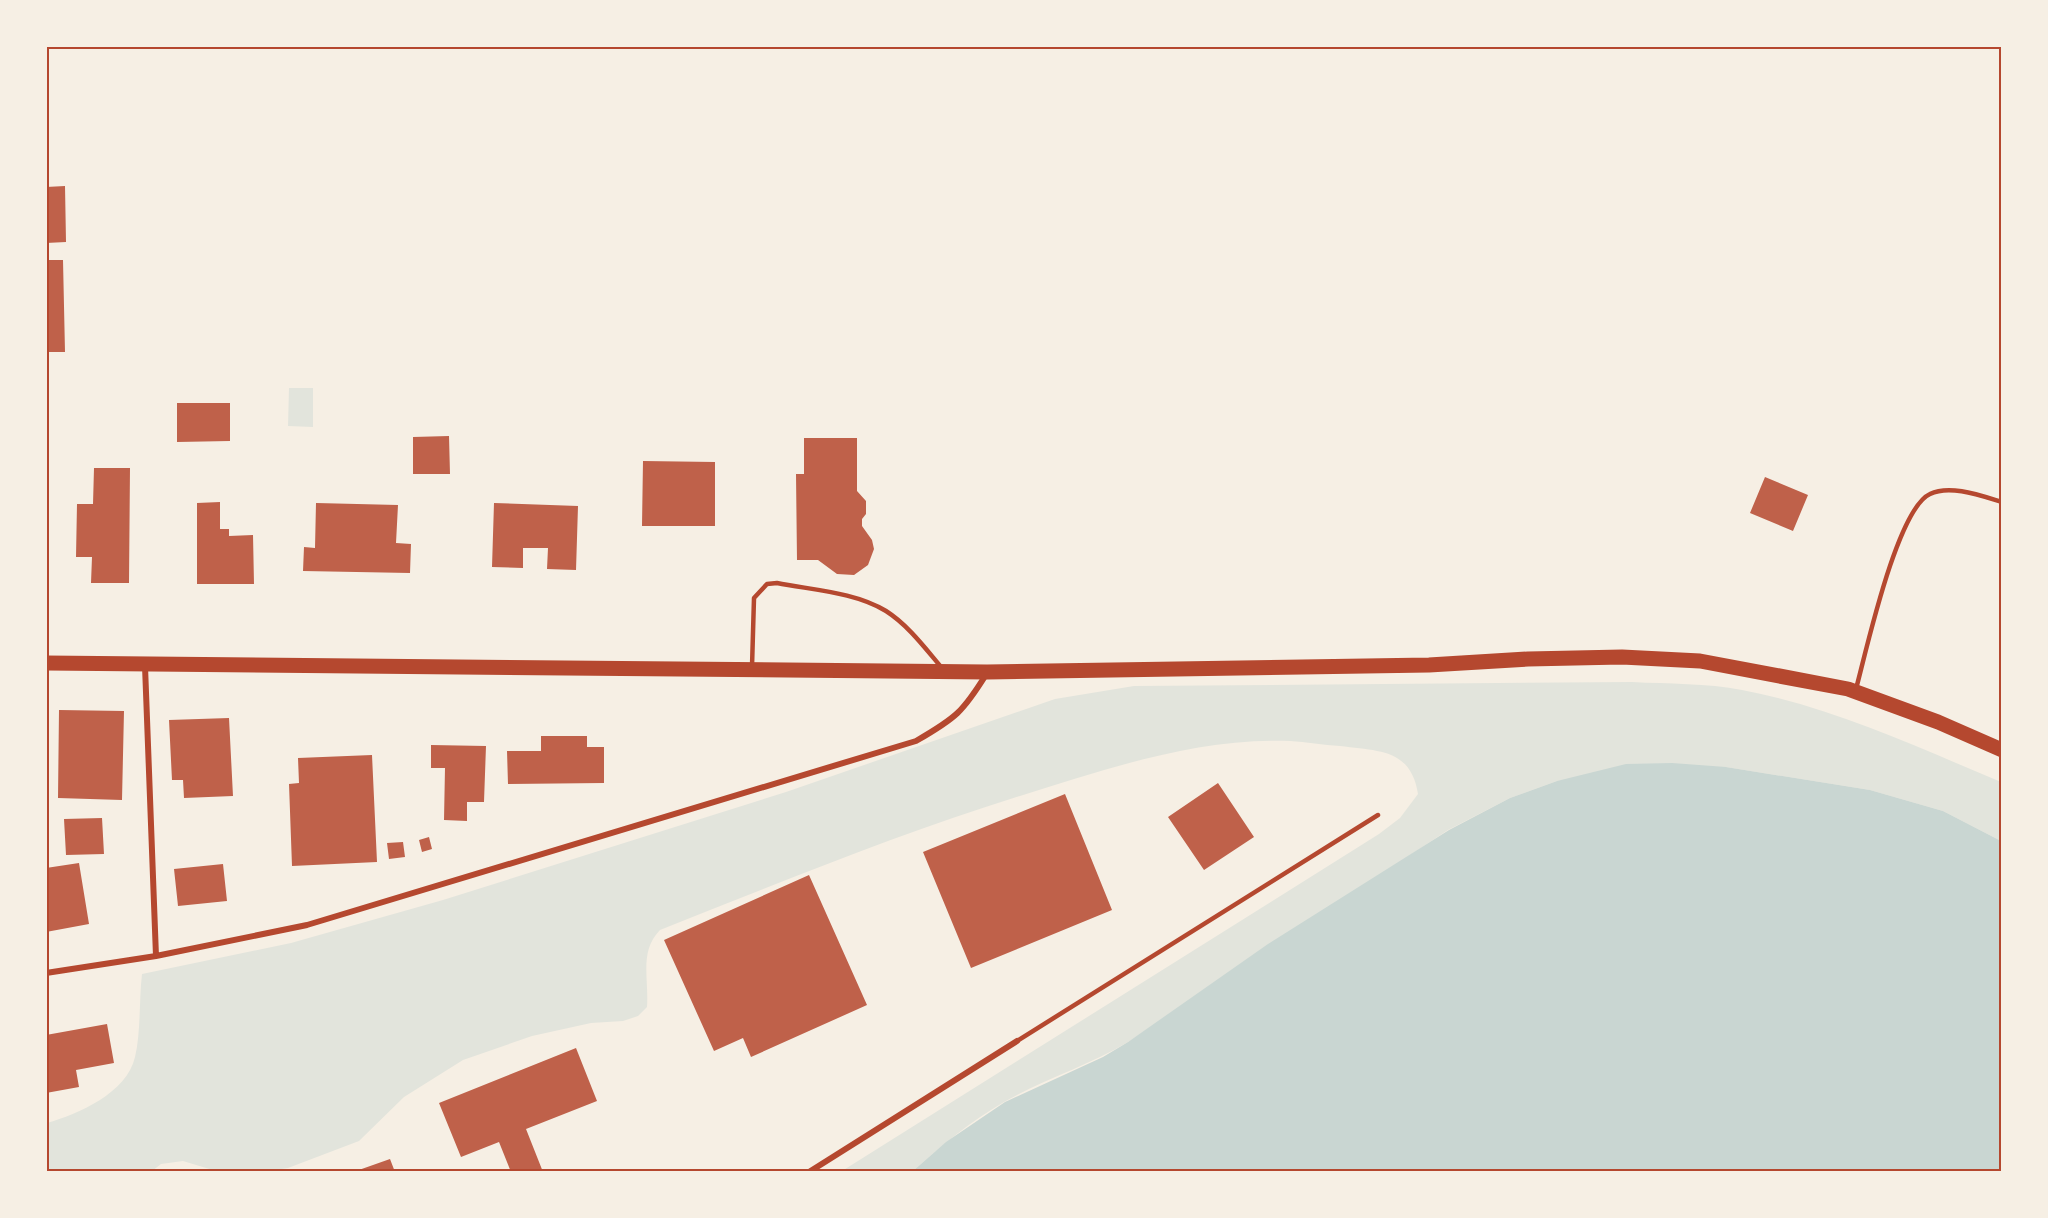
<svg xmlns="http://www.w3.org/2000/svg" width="2048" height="1218" font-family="'DM Sans',sans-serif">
<rect width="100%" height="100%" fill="#f6efe4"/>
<!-- green -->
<path fill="#e2e4dc" d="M289,388h24v39l-25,-1z
M1632,682c36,2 75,1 110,8 90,17 175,57 259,92v59l-58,-30 -73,-21 -144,-23 -169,14 -47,17 -62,32 -320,212c-40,24 -84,37 -124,60 -33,19 -63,44 -91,69h-71l537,-337 21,-16 18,-24c-7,-45 -39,-43 -78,-48 -17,-1 -34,-4 -50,-5 -91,-4 -184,28 -270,55 -122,38 -241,87 -360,134 -21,21 -11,49 -13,77l-9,9 -15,5 -32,2 -59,13 -69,24 -59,37 -45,44 -71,27 -25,4 -47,-1 -33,-10 -22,3 -9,7 -105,1v-49c31,-9 80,-30 88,-66 6,-25 4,-58 7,-83l149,-31 152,-43 343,-108 269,-93 79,-13z"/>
<!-- water -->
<path fill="#c9d6d2" d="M1672,763l54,4 144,23 73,21 58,30v330h-1088l33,-29 59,-40 98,-45 25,-15 140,-98 181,-114 61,-32 47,-17 69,-17z"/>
<!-- building -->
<path fill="#bf614a" d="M65,186l1,56 -20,1v-56z
M46,260h17l2,92h-19z
M177,403h53v38l-53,1z
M449,436l1,38h-37v-37z
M804,438h53v53l9,10v13l-4,5v7l10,14 2,9 -6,16 -14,10 -17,-1 -19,-14h-21l-1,-86h8z
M643,461l72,1v64h-73z
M94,468h36l-1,115h-38l1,-26h-16l1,-53h16z
M1765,477l43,18 -15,36 -43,-18z
M220,502v27h9v7l24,-1 1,49h-57v-81z
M316,503l82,2 -2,38 15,1 -1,29 -107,-2 1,-24 11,1z
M494,503l84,3 -2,64 -29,-1 1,-21h-25v20l-31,-1z
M59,710l65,1 -2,89 -64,-2z
M229,718l4,78 -49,2 -1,-18h-11l-3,-60z
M541,736h46v11h17v36l-96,1 -1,-33h34z
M431,745l55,1 -2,56h-17v19l-23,-1 1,-52h-14z
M372,755l5,107 -85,4 -3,-82 10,-1 -1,-25z
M1218,783l36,54 -50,33 -36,-53z
M1065,794l47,116 -141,58 -48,-116z
M102,818l2,36 -38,1 -2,-36z
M429,837l3,12 -10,3 -3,-12z
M403,842l2,15 -16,2 -2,-16z
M79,863l10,61 -43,8v-64z
M223,864l4,37 -49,5 -4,-37z
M809,875l58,130 -116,52 -8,-19 -29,13 -50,-111z
M107,1024l7,39 -38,7 3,17 -33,6v-58z
M576,1048l21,53 -71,28 17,43h-32l-12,-30 -38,15 -22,-54z
M390,1159l5,13h-39v-1z"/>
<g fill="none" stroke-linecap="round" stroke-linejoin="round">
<!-- service -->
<path stroke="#b5482f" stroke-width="4.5" d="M752,667l2,-69 13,-14 10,-1c35,7 78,9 109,28 22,14 39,37 56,57
M1856,689c10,-37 41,-180 74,-195 20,-10 52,2 72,8
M1017,1041l361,-226"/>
<!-- minor -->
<path stroke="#b5482f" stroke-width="6" d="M145,666l11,290
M46,973l110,-17 151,-31 609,-184c40,-23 47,-29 71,-68
M809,1172l208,-131"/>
<!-- primary -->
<path stroke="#b5482f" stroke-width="15" d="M46,663l941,9 442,-7 99,-6 94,-2 78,4 148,28 90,33 64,28"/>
</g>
<!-- border -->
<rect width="2048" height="1218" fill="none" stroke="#f6efe4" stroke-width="96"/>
<rect x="48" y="48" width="1952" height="1122" fill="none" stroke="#b5482f" stroke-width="2"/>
</svg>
